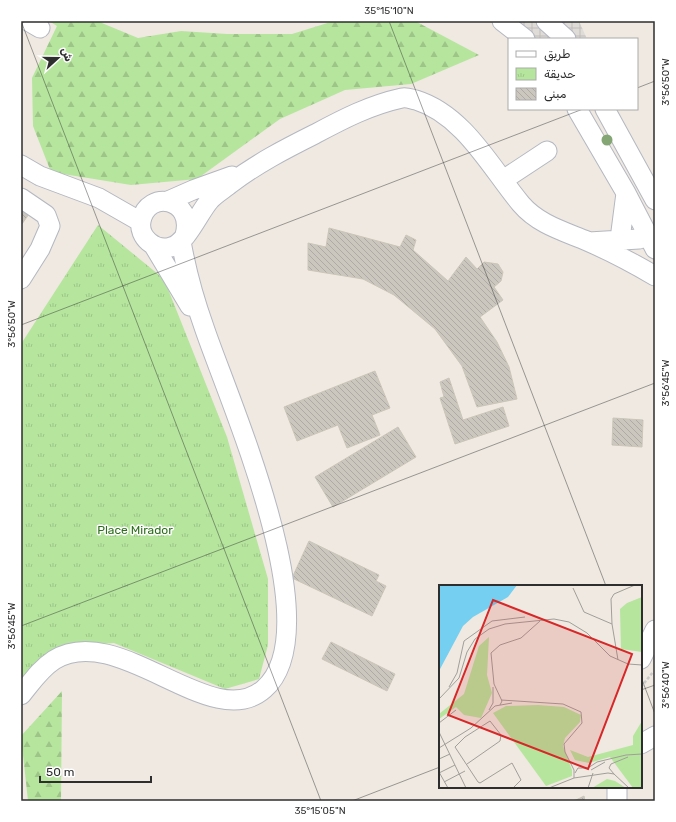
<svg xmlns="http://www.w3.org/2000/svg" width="676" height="822" font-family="Rubik,Cairo,sans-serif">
<defs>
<pattern id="forest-firs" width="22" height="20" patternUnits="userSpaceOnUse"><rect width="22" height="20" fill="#b6e59e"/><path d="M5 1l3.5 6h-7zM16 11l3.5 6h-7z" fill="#9dc588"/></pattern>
<pattern id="park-tufts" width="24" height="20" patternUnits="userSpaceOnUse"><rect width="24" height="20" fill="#b6e59e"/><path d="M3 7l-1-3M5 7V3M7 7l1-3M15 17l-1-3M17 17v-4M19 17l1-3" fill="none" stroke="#9dc588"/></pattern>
<pattern id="plaza-grid" width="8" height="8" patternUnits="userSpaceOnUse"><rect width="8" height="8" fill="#dfdcd8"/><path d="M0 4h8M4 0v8" fill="none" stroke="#c0bdba"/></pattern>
<pattern id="building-back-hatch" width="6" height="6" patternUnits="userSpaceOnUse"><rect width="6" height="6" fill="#cbc7bf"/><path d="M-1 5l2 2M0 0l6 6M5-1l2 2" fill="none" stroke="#afaba4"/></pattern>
</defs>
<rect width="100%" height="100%" fill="#efe9e1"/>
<!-- forest -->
<path fill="url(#forest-firs)" d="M49,21h48l41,17 43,-7 46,3h65l42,-13h81l64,34 -68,29 -66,6 -65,29 -83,60 -66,6 -80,-13 -18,-46 -1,-48 25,-52z
M62,691l-1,110h-33l-7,-65z"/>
<!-- park -->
<path fill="url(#park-tufts)" d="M98,225l66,54 63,158 41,142v66l-9,34 -34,10 -111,-46 -45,3 -48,33v-335z"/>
<!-- plaza -->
<path fill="url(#plaza-grid)" d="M502,21h77l8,18h-62z"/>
<!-- building -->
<path fill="url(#building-back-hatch)" stroke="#cbc5ba" d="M21,209l8,5 -7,10h-1z
M329,228l71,19 6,-12 10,5 -3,10 35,31 18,-24 11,12 7,-7 14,2 5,8 -2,9 -7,6 9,13 -23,17 17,25 12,25 8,32 -40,8 -15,-41 -27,-37 -41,-34 -31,-16 -55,-9v-27l18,4z
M375,371l15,37 -18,7 8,20 -33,13 -9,-23 -41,16 -13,-34z
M449,378l14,42 40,-13 6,19 -54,18 -15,-46 4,-1 -4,-15z
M613,418l30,2 -1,27 -30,-2z
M398,427l18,30 -83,50 -18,-30z
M309,541l70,34 -3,6 10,5 -14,30 -80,-38z
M331,642l64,32 -8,17 -65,-32z
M584,796l1,5h-11z"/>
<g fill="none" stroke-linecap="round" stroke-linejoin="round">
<defs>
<path id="minor" d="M28,21l12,7
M502,21l23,18
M546,21l20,18
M577,109l49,84 29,56
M605,109l50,91
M21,165l19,11 59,22 42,24
M503,180l44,-29
M21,198l25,17 4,11 -10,23 -19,30
M168,201l25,-11 39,-14
M185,235c10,-36 -37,-47 -44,-14 -3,16 14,31 30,26 16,-4 28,-35 39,-47 5,-6 14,-11 20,-16 26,-20 55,-35 85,-50 28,-15 55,-29 87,-36 5,-1 9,1 14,2 48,15 75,68 105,104 17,20 42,27 66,37 23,10 46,22 68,35
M620,239l6,-46
M589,242l50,-3 8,-3
M154,246l36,60
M641,659l14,-29
M21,695c10,-12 19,-26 33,-35 64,-40 158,75 210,29 68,-60 -36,-290 -60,-362 -10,-28 -18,-57 -23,-86
M641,744l14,-8
M617,787v14"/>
</defs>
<!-- minor casing -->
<use href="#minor" stroke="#b4b7c1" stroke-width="21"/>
<!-- path -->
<path stroke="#c9c9c9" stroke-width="2.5" stroke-dasharray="3 2" stroke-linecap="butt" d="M641,687l12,-15"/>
<!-- minor -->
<use href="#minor" stroke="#fff" stroke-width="19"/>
</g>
<!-- trees -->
<circle fill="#84a574" cx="607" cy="140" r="5.5"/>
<!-- ticks -->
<path fill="none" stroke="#2e2e2e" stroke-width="1" stroke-opacity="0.45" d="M21,21l300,780M389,21l217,565M21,23l5,-2M637,88l18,-7M21,325l562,-216M21,626l634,-243M641,677l14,37M641,690l14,-5M352,801l88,-34"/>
<g text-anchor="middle" stroke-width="3" stroke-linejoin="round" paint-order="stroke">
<!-- park labels -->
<g font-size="12" fill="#2c6e1b" stroke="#fff">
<text x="135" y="534">Place Mirador</text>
</g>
</g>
<!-- overview -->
<g transform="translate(439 585)">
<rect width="203" height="203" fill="#efe9e1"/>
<path d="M203,12v55l-21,-3 -1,-40 7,-6z" fill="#b6e59e"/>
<path d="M50,52l-2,38 5,18 -11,25 -17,-3 -8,-8 -17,12v-5l25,-20 15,-48zM203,136v67h-9l-23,-31 -21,6 -14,-3 -5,-10 18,7 45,-12v-9z" fill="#b6e59e"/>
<path d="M99,120l26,2 17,8 -1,7 -15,16 -2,8 9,24v6l-26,10 -53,-73 13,-7zM168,194l8,2 11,7h-34z" fill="#b6e59e"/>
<path d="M0,0h78l-9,12 -35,20 -10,9 -24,45z" fill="#75cff0"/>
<path fill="none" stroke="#a29e99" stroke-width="1" d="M134,3l11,24 28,12M179,75l-6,-36 -1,-25 3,-5 21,-9M10,102l8,-14 7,-32 28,-20 33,-4M0,114l20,-21 8,-26 8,-13 14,-10 16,-5 49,-5 15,3 18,11 23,23 18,8 14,1M62,115l62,4 18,8 1,11 -18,21 1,8 9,18v8M61,120l2,-4 -8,-17 -3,-31 9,-8 21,-7 19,-17M50,125l4,-7v-16M0,138l17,-13M0,147l27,56M0,163l32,-20 24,-22 17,-3M0,174l11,-5M28,179l33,-23 1,-6 -11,-14 -25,16 -10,10 23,35 2,1 32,-20 9,17 -8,8M149,183l9,-6 29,-7 16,-1M152,185l14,-8M0,187l9,16M0,188l16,-8M136,188l3,-5h11M175,189l-5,-6 2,-4 17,-7M5,197l21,-11M110,203l25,-10 34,-5 6,1 15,14M149,203l5,-15"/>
<path fill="#d62828" fill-opacity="0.15" stroke="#d62828" stroke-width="2" d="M54,15l139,54 -44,115 -140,-54z"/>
<rect width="203" height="203" fill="none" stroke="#2e2e2e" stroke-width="2"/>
</g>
<!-- border -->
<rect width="676" height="822" fill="none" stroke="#ffffff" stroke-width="44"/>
<!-- legend -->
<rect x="508" y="38" width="130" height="72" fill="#ffffff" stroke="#ababab"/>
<rect x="516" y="51" width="20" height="6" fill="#ffffff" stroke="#ababab"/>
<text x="544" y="58" font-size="12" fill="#2e2e2e">طريق</text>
<rect x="516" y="68" width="20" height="12" fill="url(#park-tufts)" stroke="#ababab"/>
<text x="544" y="78" font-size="12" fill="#2e2e2e">حديقة</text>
<rect x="516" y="88" width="20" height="12" fill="url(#building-back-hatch)" stroke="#ababab"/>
<text x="544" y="98" font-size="12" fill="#2e2e2e">مبنى</text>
<!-- north arrow -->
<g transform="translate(58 58) rotate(69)" stroke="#ffffff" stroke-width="3" paint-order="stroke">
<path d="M0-3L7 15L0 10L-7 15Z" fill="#2e2e2e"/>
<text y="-6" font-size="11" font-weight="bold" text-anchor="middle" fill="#2e2e2e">ش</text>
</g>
<!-- scale -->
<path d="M40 776v6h111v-6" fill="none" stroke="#2e2e2e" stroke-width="2"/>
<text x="46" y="776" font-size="12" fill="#2e2e2e" stroke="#ffffff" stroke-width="3" paint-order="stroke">50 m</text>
<rect x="22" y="22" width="632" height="778" fill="none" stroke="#2e2e2e" stroke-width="1.5"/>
<g font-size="10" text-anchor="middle" fill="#2e2e2e">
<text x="389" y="14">35°15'10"N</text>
<text transform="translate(665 82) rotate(-90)" y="4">3°56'50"W</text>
<text transform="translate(11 324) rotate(-90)" y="4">3°56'50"W</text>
<text transform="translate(665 383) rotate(-90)" y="4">3°56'45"W</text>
<text transform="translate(11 626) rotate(-90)" y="4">3°56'45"W</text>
<text transform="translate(665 685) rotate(-90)" y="4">3°56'40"W</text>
<text x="320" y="814">35°15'05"N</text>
</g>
</svg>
